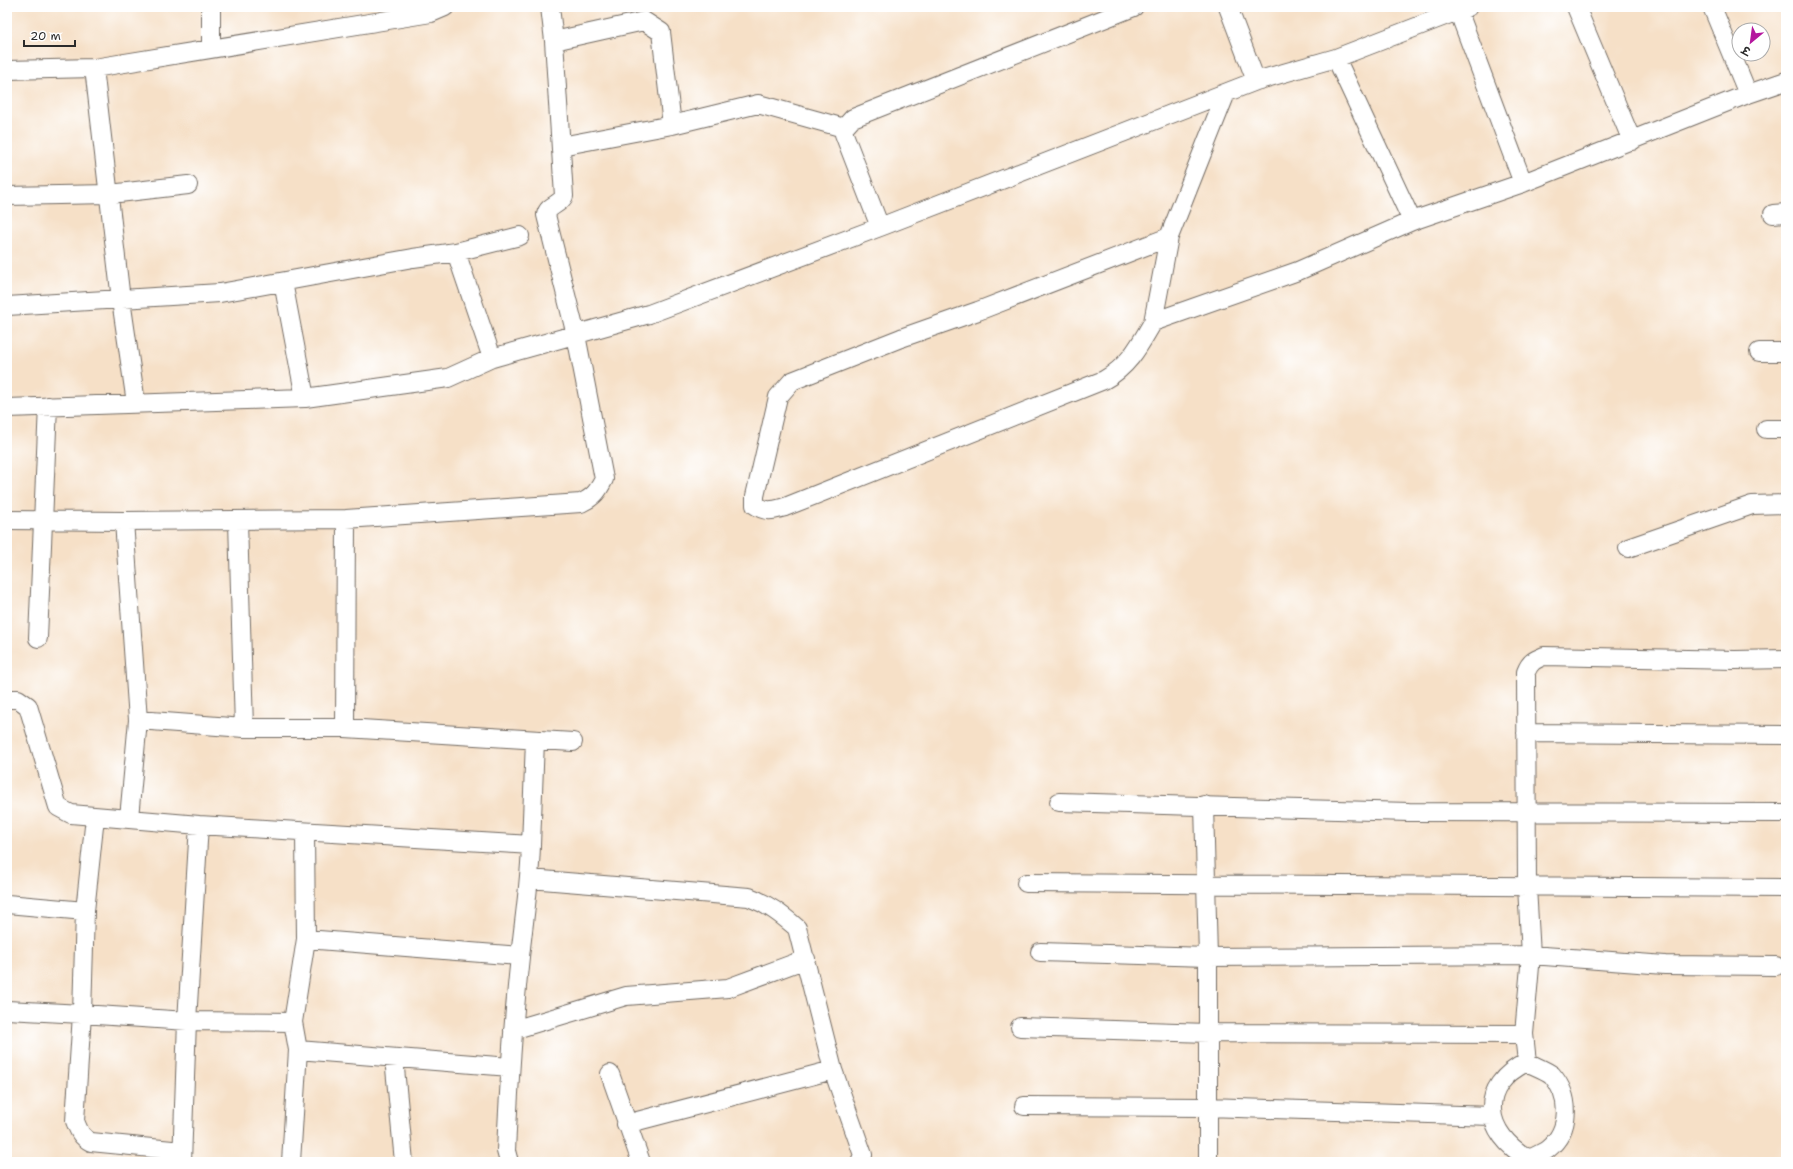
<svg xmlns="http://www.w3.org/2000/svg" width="1793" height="1169" font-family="'Shantell Sans','Playpen Sans Deva',sans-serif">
<rect width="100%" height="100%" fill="#fff"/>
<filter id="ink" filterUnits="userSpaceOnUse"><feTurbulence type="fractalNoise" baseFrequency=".025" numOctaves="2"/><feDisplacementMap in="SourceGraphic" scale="8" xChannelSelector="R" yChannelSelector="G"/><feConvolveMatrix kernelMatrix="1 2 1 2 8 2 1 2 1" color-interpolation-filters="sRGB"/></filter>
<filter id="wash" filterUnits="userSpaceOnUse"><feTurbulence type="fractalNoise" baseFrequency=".012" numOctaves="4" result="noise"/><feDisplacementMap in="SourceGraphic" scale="16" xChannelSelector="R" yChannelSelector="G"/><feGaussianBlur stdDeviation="0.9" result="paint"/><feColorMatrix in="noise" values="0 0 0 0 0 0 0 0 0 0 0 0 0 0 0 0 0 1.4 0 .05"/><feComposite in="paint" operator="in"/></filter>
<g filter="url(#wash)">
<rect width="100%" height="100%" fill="#f6e0c7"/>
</g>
<g filter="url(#ink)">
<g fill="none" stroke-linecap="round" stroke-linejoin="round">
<defs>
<path id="minor" d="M1134,7l-281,111 -9,10v6l36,93 376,-146 80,-23 132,-51
M1228,7l28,74
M1576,7l56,134
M1712,7l36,87
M1458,10l65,173
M554,41l90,-20 17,11 11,93
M211,49v-42
M1336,58l76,163
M94,68l27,232 15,103
M7,70l87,-2 337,-55 14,-6
M1226,93l-57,144 -16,85 145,-51 114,-50 111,-38 225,-89 38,-13
M561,146l111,-21 86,-21 86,24
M7,196l103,-2 78,-9
M1773,214l13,-1
M456,252l36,106
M283,282l22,116
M7,306l213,-13 193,-35 43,-6 64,-16
M1153,322c-14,24 -24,44 -49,58l-319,127c-11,3 -19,6 -30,-2v-9l23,-99 14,-16 109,-43 77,-27 191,-74
M1759,352h27
M7,408l298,-10 143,-20 44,-20 157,-44 231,-87
M1766,429h20
M7,520l117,1 222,-2 235,-16c13,-6 17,-12 23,-24l-28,-144 -30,-120c2,-10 14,-10 18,-19l-10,-155 -4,-34
M124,521l14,199 -9,98
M238,521l6,207
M1628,548l124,-43 34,-1
M38,638l10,-232
M7,699h11l10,7 30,101 13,7 128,11 332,20c-1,37 -7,74 -11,112 -7,64 -11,129 -14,194l3,11
M138,720l106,8h101l228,14
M345,728l1,-209
M1526,733l260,2
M1059,802l350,10 377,1
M1204,805l4,152v205
M305,832l1,107 -13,83 5,28 212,17
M531,845l4,-105
M530,879l219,18c19,7 33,18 48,31l36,142 30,85 -3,7
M1026,883l760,5
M7,904l78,7
M306,939l214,17
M1040,952l168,5 323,-2 134,10 111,1
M7,1010l75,4 3,-103 10,-94
M1020,1027l188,6 316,1
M513,1030l113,-34 102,-8 78,-29
M394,1058l10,104
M1527,1062l-3,-28 7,-79 -4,-68 -1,-215c4,-10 8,-12 18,-16l191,4 51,-1
M1527,1062c7,4 19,8 25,13 19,22 19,55 -4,74 -5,4 -13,7 -19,10 -46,-26 -52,-73 -2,-97z
M610,1074l31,88
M1024,1106l183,1 285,9
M626,1124l207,-54
M182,1151l-91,-9c-10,-5 -12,-11 -16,-21l7,-107 105,7 106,1
M182,1162l5,-141 12,-196
M291,1162l7,-112"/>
</defs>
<!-- minor casing -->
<use href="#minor" stroke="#726a62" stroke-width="20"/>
<!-- minor -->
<use href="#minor" stroke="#fff" stroke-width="18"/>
</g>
</g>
<!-- margin -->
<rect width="1793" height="1169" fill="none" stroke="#fff" stroke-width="24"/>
<!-- north arrow -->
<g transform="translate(1751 42) rotate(209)"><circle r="19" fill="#ffffff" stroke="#aaaaaa"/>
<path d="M0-3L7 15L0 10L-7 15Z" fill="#b5179e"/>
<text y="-6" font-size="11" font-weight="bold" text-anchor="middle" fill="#2b2b2b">उ</text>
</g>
<!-- scale -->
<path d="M24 40v6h51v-6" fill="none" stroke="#2b2b2b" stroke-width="2"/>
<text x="30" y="40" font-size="12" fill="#2b2b2b" stroke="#ffffff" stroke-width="3" paint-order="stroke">20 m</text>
</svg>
